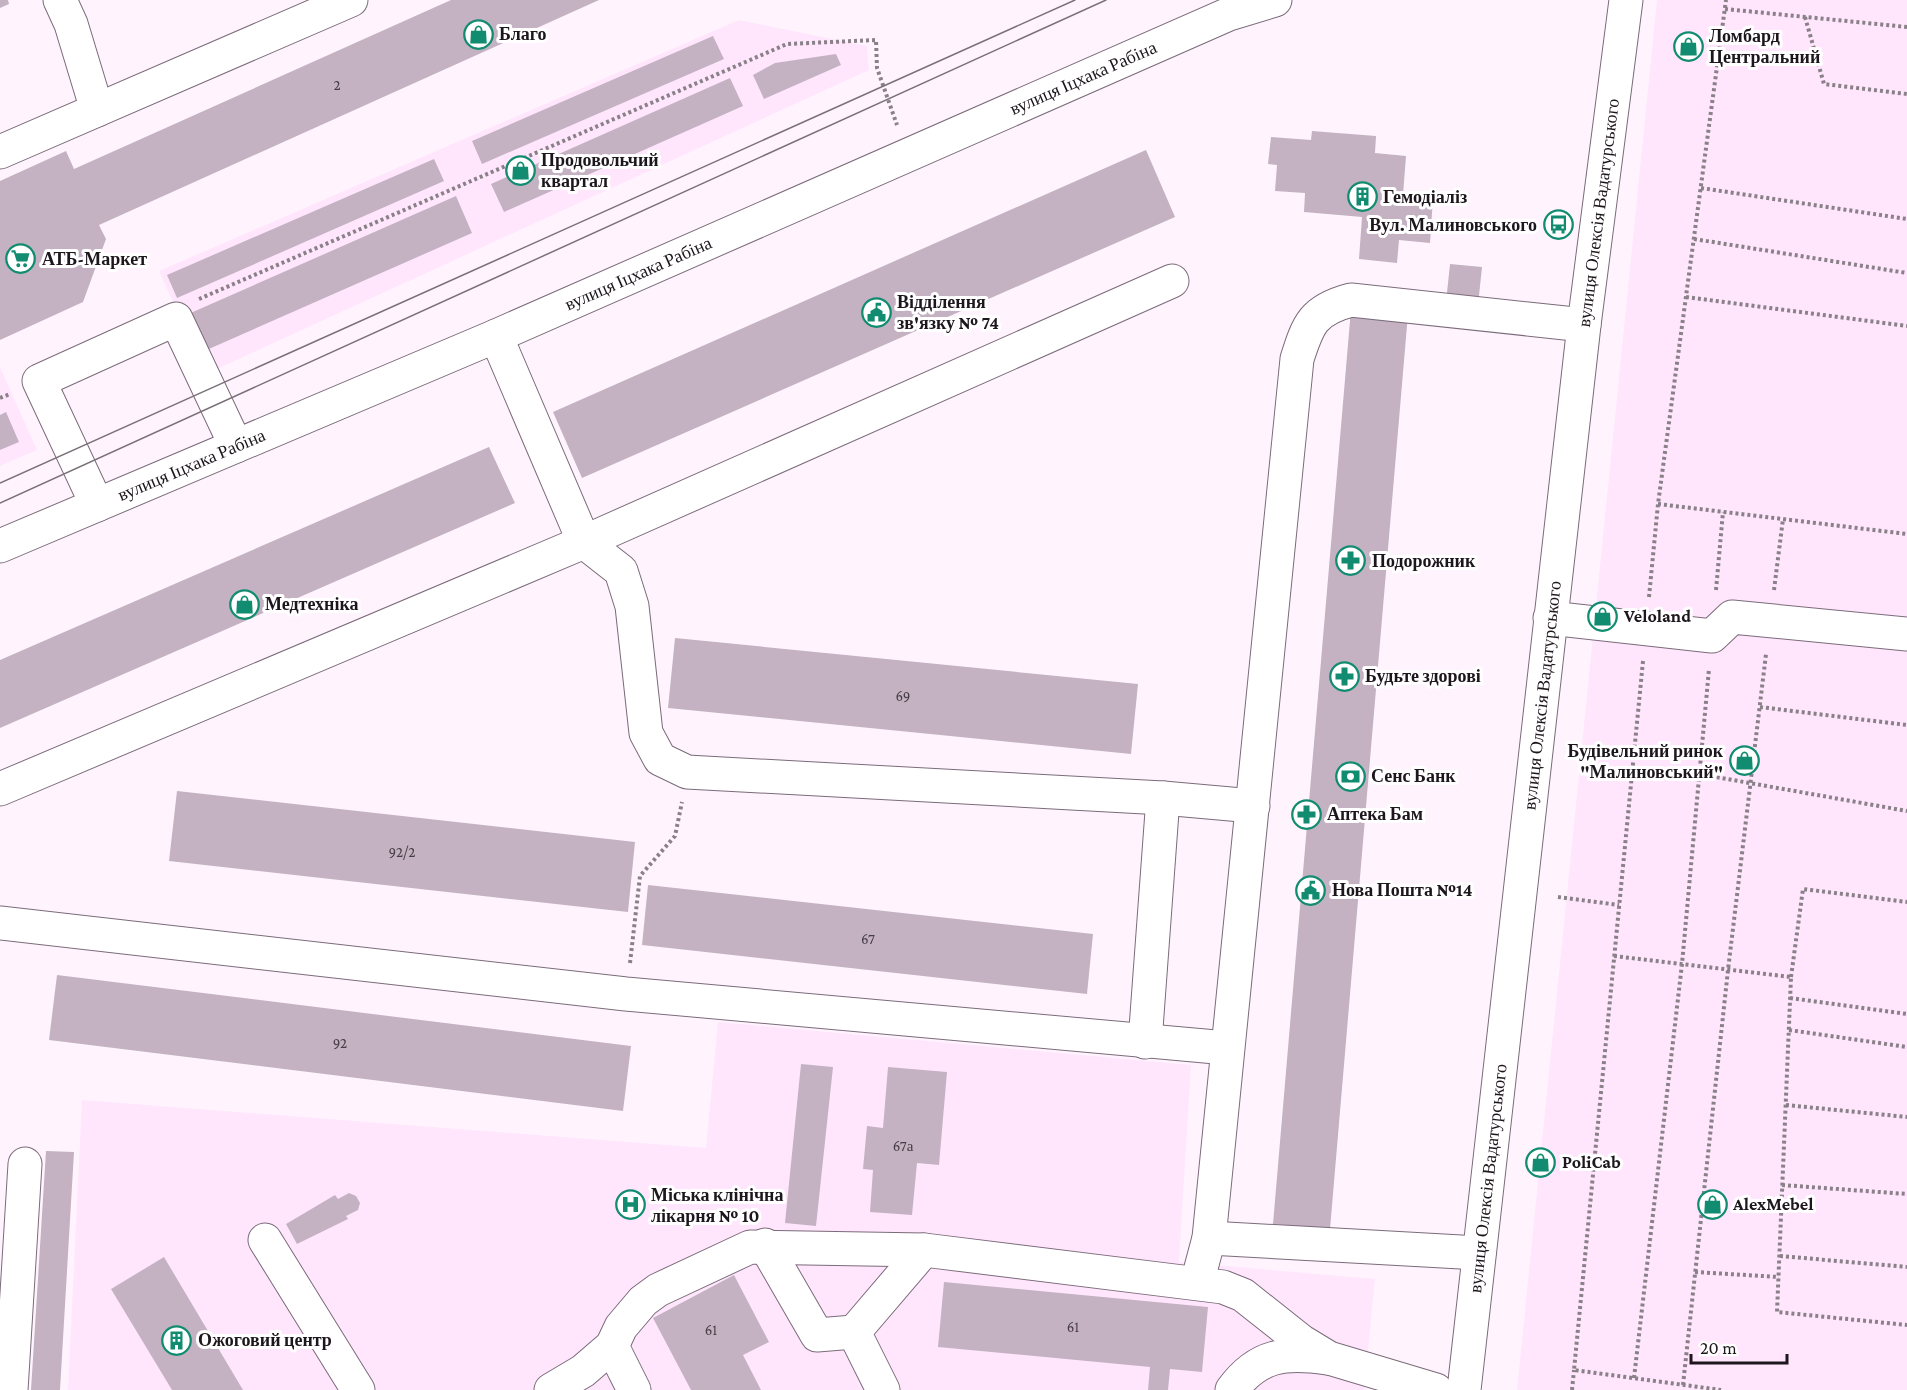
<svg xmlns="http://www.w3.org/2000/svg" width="1907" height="1390" font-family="'Crimson Pro',serif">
<rect width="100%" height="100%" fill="#fff4fe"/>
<!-- built -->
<path fill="#ffe6fd" d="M1657,0h250v1390h-390z
M739,20l128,26 2,24 -663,304 -47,-103z
M0,367l37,83 -37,16z
M718,1022l473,43 -12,197 196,17 -11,111h-1296l14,-290 624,48z"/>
<!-- building -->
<path fill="#c4b2c3" d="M0,0h8l1,4 -9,4z
M451,0h148l-500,225 7,14 -23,63 -83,38v-159l66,-30 8,18z
M713,36l11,23 -242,105 -10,-23z
M836,54l5,11 -77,34 -11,-24 22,-12z
M730,78l13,28 -239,106 -13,-28z
M1312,131l64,5 -1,17 31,3 -3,39 30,3 -3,45 -31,-3 -2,23 -38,-4 3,-42 -58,-5 1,-19 -30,-2 2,-26 -9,-1 3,-27 40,3z
M1146,150l29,67 -593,261 -29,-66z
M434,159l10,22 -267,117 -10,-23z
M456,196l16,37 -270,119 -16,-37z
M1450,264l32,3 -4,38 -32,-3z
M1351,309l57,5 -78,915 -57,-5z
M6,412l13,30 -19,8v-35z
M489,447l26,56 -515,225v-68z
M675,638l463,46 -7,70 -463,-46z
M177,791l458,51 -7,70 -459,-51z
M648,885l445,49 -6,60 -445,-49z
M57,975l574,71 -8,65 -574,-71z
M801,1064l32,3 -17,159 -31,-3z
M888,1067l59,5 -8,93 -22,-2 -5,52 -42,-3 3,-42 -10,-1 4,-43 16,2z
M46,1151l28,1 -14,238h-29z
M349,1193l7,3 4,7 -2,7 -12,6 2,3 -51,25 -11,-20 49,-29 3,4z
M164,1257l79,133h-71l-61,-101z
M734,1275l35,67 -26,13 18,35h-70l-38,-72z
M944,1282l264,25 -6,65 -32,-3 -2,21h-20l2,-23 -212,-20z"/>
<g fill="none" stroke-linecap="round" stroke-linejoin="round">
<defs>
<g id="minor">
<path d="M60,0l11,24 26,86"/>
<path d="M0,152l351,-152"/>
<path d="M496,336l88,206 37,29 11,35 14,127 14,26 27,13 476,26 90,8"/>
<path d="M97,505l-58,-124 137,-62 60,127"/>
<path id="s1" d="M0,546l496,-210 733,-322 46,-14"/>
<path d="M1550,618l162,18 20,-19 175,17"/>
<path d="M0,789l584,-247 588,-261"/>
<path d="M0,923l626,71 601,54"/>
<path d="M1145,1042l18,-244"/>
<path d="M1209,1238l270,15"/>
<path d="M265,1240l93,150"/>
<path d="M765,1245l52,90 37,-3"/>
<path d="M1197,1283l12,-45 88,-879c11,-35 16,-49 54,-59l233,25"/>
<path d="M612,1346l22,44"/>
<path d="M11,1390l14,-226"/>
<path d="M551,1390l32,-19 29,-25 9,-19 22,-26 15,-11 92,-43 174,3 299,37 20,8 58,46 28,17 107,32"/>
<path d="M883,1390l-29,-58 70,-82"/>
<path d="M1232,1390c26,-36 54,-38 95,-32"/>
</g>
<g id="major">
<path id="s2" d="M1464,1390l120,-1065 42,-325"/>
</g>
</defs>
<!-- minor casing -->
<use href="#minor" stroke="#7b6b7a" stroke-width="35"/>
<!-- major casing -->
<use href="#major" stroke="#7b6b7a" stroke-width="35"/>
<!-- path -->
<path stroke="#898088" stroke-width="4" stroke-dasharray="3 3" stroke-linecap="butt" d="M1725,9l182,18
M1805,17l19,67 83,10
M1701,188l206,31
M1694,239l213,34
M1686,297l221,29
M199,299l588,-255 89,-4 1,28 20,57
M0,398l10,-4
M1658,504l249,30
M1716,590l7,-78
M1774,590l9,-71
M1649,597l9,-93 68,-504
M1643,661l-69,709 147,20
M1760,707l147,18
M1699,774l208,37
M1558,897l61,8
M1614,956l177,21 -14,335 130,13
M630,963l10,-87 35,-40 7,-34
M1791,977l12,-88 104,13
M1790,998l117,16
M1789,1030l118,17
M1786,1105l121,12
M1782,1185l125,9
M1780,1256l127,11
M1695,1272l84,5
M1634,1378l48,-414 27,-295
M1683,1385l45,-415 38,-316
M1572,1390l2,-20"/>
<!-- minor -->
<use href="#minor" stroke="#fff" stroke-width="33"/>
<!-- major -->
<use href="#major" stroke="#fff" stroke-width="33"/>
<!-- tram -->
<path stroke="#797078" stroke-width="1.5" d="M0,483l1075,-483
M0,503l1106,-503"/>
</g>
<!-- icons -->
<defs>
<symbol id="shop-ring" viewBox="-11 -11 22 22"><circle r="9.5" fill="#fff" stroke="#128c70" stroke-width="1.5"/><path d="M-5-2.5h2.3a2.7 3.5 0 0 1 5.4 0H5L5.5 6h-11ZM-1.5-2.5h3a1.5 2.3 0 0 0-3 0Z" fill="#128c70"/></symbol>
<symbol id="building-ring" viewBox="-11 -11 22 22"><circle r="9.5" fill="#fff" stroke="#128c70" stroke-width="1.5"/><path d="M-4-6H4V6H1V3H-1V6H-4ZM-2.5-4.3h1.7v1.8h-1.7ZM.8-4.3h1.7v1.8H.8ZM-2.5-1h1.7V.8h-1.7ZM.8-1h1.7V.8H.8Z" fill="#128c70"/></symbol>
<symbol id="bus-ring" viewBox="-11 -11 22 22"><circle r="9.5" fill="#fff" stroke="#128c70" stroke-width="1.5"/><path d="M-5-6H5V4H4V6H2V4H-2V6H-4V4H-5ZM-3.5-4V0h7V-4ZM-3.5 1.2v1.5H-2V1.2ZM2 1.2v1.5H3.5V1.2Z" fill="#128c70"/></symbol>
<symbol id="supermarket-ring" viewBox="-11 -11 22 22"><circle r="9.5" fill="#fff" stroke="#128c70" stroke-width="1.5"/><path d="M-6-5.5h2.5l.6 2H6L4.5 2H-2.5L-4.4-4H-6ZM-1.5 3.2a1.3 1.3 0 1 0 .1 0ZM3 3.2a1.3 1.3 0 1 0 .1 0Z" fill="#128c70"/></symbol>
<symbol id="civic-ring" viewBox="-11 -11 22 22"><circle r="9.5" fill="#fff" stroke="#128c70" stroke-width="1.5"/><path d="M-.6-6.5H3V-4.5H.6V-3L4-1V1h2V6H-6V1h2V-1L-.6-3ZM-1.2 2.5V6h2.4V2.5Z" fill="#128c70"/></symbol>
<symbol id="pharmacy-ring" viewBox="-11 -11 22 22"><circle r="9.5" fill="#fff" stroke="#128c70" stroke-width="1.5"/><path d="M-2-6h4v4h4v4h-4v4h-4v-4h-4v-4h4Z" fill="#128c70"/></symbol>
<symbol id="bank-ring" viewBox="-11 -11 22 22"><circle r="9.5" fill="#fff" stroke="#128c70" stroke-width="1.5"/><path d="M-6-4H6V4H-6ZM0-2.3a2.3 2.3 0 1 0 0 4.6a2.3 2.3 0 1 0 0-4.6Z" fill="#128c70"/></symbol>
<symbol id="hospital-ring" viewBox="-11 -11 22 22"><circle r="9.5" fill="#fff" stroke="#128c70" stroke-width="1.5"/><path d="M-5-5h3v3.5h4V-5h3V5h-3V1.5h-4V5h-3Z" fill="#128c70"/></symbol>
</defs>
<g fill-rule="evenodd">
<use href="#shop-ring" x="462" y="18" width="33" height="33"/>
<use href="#shop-ring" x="1672" y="30" width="33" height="33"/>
<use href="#shop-ring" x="504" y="154" width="33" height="33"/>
<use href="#building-ring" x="1346" y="180" width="33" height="33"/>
<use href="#bus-ring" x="1542" y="208" width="33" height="33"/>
<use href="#supermarket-ring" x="4" y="242" width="33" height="33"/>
<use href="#civic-ring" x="860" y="296" width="33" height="33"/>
<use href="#pharmacy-ring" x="1334" y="544" width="33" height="33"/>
<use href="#shop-ring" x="228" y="588" width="33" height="33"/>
<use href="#shop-ring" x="1586" y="600" width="33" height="33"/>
<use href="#pharmacy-ring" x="1328" y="660" width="33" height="33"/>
<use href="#shop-ring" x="1728" y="744" width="33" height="33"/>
<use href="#bank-ring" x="1334" y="760" width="33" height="33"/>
<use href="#pharmacy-ring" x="1290" y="798" width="33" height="33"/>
<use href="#civic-ring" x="1294" y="874" width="33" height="33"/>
<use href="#shop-ring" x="1524" y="1146" width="33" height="33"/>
<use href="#shop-ring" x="1696" y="1188" width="33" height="33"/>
<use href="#hospital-ring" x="614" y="1188" width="33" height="33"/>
<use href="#building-ring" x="160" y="1324" width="33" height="33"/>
</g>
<g text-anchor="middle" stroke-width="6" stroke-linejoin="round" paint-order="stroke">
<!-- number labels -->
<g font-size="15" fill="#473d46">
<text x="337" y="90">2</text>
<text x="903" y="701">69</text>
<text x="402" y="857">92/2</text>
<text x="868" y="944">67</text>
<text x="340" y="1048">92</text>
<text x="903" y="1151">67а</text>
<text x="1073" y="1332">61</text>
<text x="711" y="1335">61</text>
</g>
<!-- poi labels -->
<g font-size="18" font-weight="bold" fill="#1d161c" stroke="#fff" text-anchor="start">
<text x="499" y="40">Благо</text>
<text x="1709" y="42">Ломбард<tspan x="1709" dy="21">Центральний</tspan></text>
<text x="541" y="166">Продовольчий<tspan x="541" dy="21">квартал</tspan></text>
<text x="1383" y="203">Гемодіаліз</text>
<text x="1537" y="231" text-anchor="end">Вул. Малиновського</text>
<text x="42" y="265">АТБ-Маркет</text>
<text x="897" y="308">Відділення<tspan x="897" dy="21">зв'язку № 74</tspan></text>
<text x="1372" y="567">Подорожник</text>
<text x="265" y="610">Медтехніка</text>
<text x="1624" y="622">Veloland</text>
<text x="1365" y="682">Будьте здорові</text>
<text x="1723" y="757" text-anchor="end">Будівельний ринок<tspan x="1723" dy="21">"Малиновський"</tspan></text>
<text x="1371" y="782">Сенс Банк</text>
<text x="1327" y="820">Аптека Бам</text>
<text x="1332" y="896">Нова Пошта №14</text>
<text x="1562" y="1168">PoliCab</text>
<text x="651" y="1201">Міська клінічна<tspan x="651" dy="21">лікарня № 10</tspan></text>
<text x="1733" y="1210">AlexMebel</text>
<text x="198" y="1346">Ожоговий центр</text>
</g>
<!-- street labels -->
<g font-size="18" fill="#1d161c" stroke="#fff">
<text dy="6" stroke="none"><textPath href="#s1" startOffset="1180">вулиця Іцхака Рабіна</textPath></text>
<text dy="6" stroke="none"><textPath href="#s2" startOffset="1185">вулиця Олексія Вадатурського</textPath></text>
<text dy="6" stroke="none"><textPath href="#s1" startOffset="694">вулиця Іцхака Рабіна</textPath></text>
<text dy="6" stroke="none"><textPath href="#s1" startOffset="208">вулиця Іцхака Рабіна</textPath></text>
<text dy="6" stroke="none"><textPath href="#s2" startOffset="699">вулиця Олексія Вадатурського</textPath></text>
<text dy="6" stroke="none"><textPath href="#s2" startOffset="213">вулиця Олексія Вадатурського</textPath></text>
</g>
</g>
<!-- scale -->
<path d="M1691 1354v9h96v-9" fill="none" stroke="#1d161c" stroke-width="3"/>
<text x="1700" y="1354" font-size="18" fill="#1d161c" stroke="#ffffff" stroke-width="4.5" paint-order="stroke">20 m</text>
</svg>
